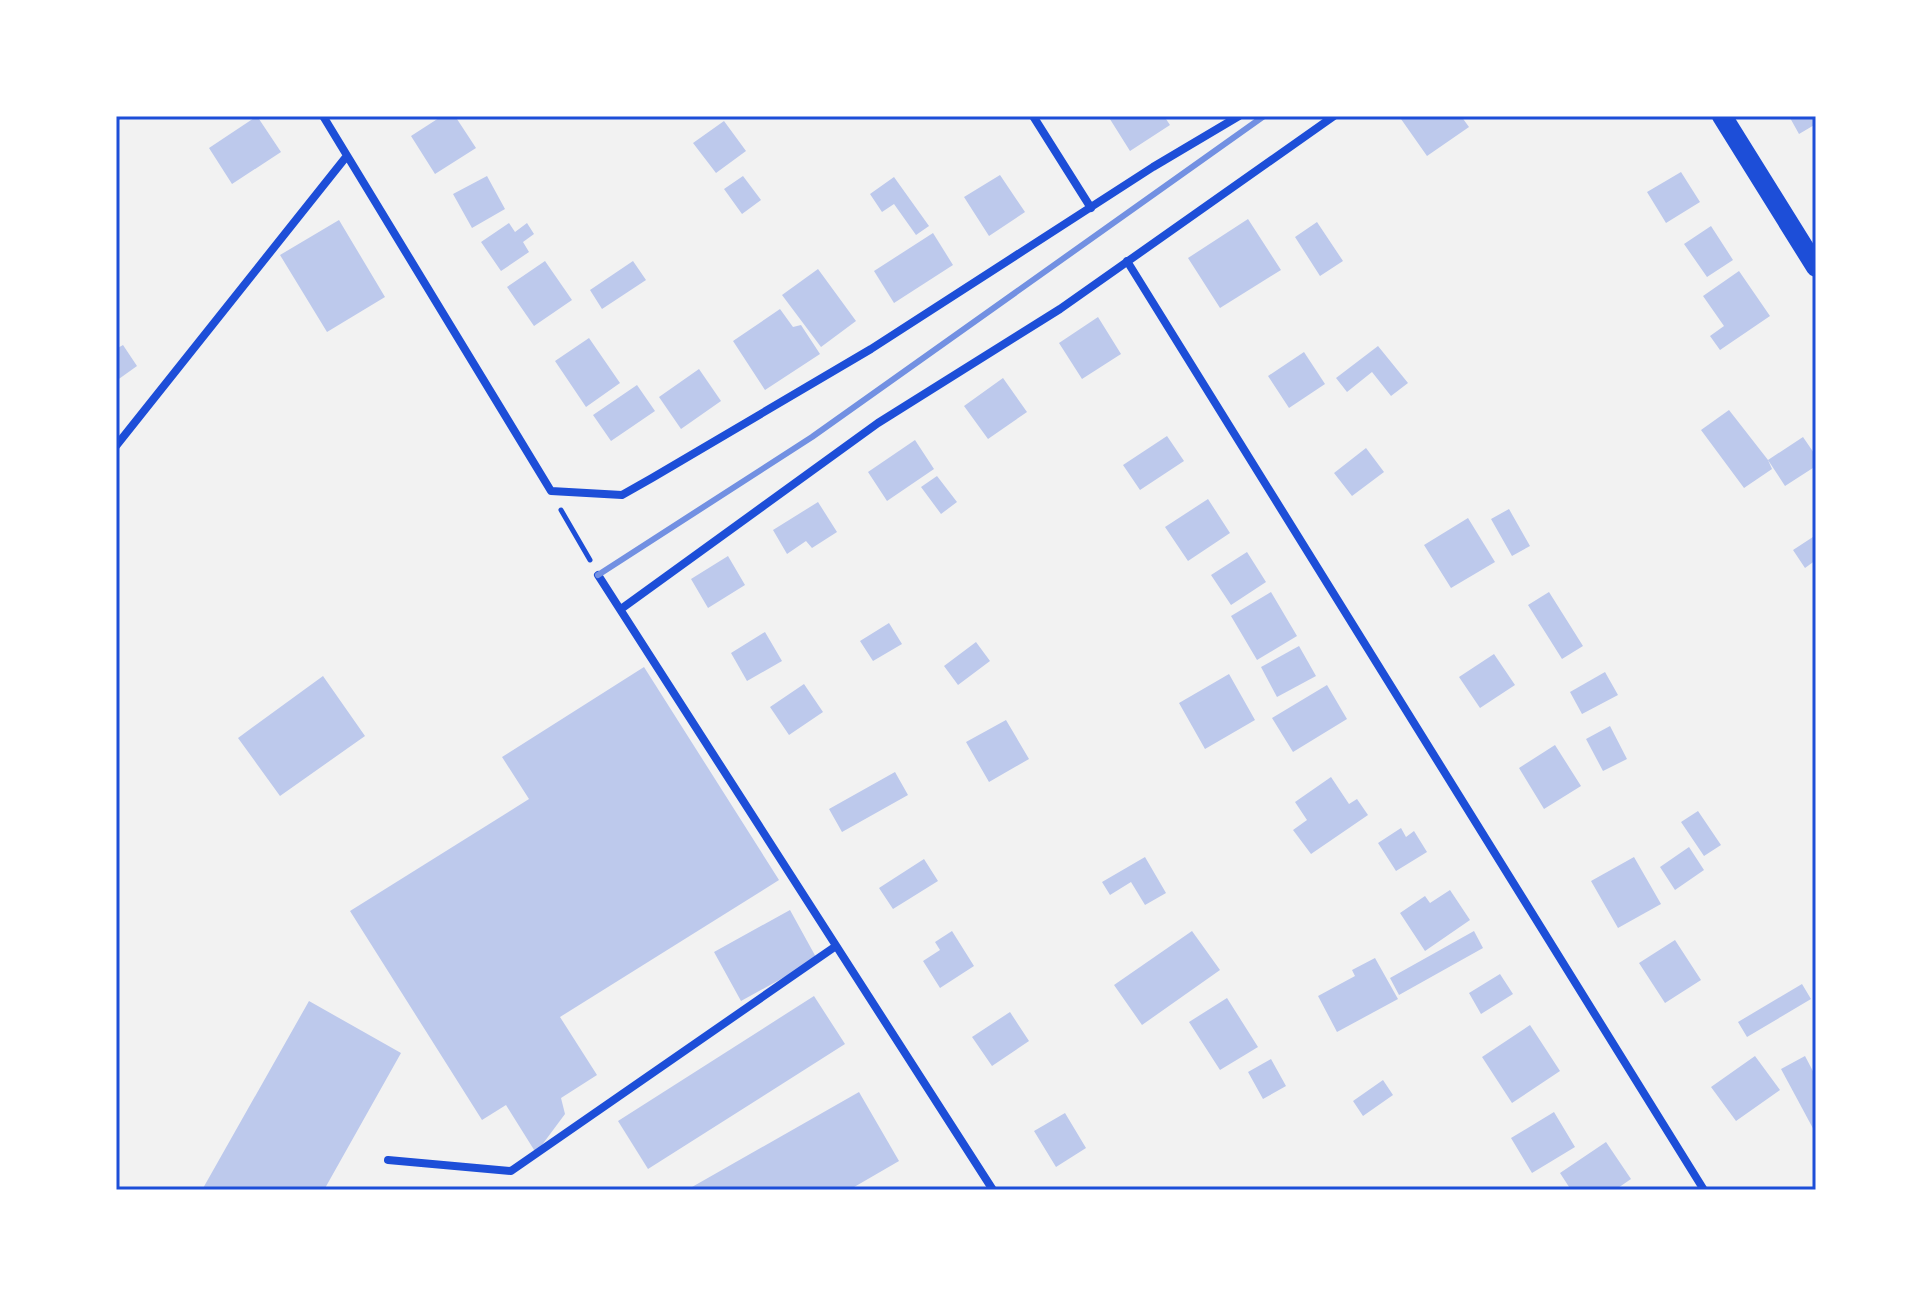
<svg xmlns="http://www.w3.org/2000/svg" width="1932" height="1306" font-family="Ubuntu,sans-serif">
<rect width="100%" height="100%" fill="#f2f2f2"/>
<!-- building -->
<path fill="#bdc9ec" d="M257,116l24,36 -49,32 -23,-36z
M442,116h13l21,32 -41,26 -24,-38z
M1108,116h56l6,9 -40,26z
M1405,116h56l8,11 -42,29 -26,-37z
M1789,116h27v8l-17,10z
M724,121l22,30 -30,22 -23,-30z
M1681,172l19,30 -34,21 -19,-31z
M1000,175l25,37 -36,24 -25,-39z
M487,176l18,33 -33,19 -19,-34z
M743,176l18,24 -19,14 -18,-25z
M894,177l35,49 -13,9 -22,-31 -12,8 -12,-18z
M1248,219l33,51 -61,38 -32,-50z
M339,220l46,77 -58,35 -47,-77z
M1317,222l26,39 -23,15 -25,-39z
M509,223l6,9 12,-9 7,11 -11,8 6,10 -28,19 -20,-29z
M1711,226l22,34 -26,17 -23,-33z
M933,233l20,32 -59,38 -20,-32z
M545,261l27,39 -38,26 -27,-39z
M633,261l13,19 -44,29 -12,-19z
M818,269l38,52 -35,26 -39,-52z
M1739,271l31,45 -50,34 -10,-14 14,-10 -21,-30z
M780,309l13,18 8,-2 19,29 -55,36 -32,-49z
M1098,317l23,37 -39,25 -23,-36z
M589,338l31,45 -34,24 -31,-46z
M123,345l14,21 -21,15v-32z
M1378,346l30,37 -17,13 -19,-24 -25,20 -11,-14z
M1304,352l21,32 -36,24 -21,-32z
M699,369l22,32 -40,28 -22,-32z
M1003,378l24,34 -39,27 -24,-33z
M637,385l18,26 -44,30 -18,-26z
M1729,410l39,50 35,-23 13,19v10l-31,20 -17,-26 4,9 -28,19 -43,-58z
M1167,436l17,25 -44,29 -17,-25z
M915,440l19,29 -47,32 -19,-29z
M1366,448l18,24 -32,24 -18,-23z
M937,476l20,26 -16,12 -20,-27z
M1208,499l22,34 -42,28 -23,-34z
M818,502l19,30 -25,16 -6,-7 -19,13 -14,-24z
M1509,509l21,37 -18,10 -21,-37z
M1468,518l27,44 -44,26 -27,-43z
M1816,535v25l-11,8 -12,-18z
M1247,552l19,30 -35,23 -20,-30z
M728,556l17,29 -37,23 -17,-29z
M1271,592l26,44 -40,24 -26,-44z
M1549,592l34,54 -21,13 -34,-54z
M889,623l13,21 -29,17 -13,-20z
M765,632l17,29 -35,20 -16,-28z
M976,642l14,19 -32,24 -14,-19z
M1299,646l17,30 -39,21 -16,-30z
M1494,654l21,31 -35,23 -21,-31z
M644,667l135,213 -219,137 37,58 -36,23 4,16 -29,39 -30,-48 -24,15 -132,-209 179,-112 -27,-42z
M1605,672l13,23 -36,19 -12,-22z
M1229,674l26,46 -50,29 -26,-46z
M323,676l42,60 -85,60 -42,-58z
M804,684l19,28 -34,23 -19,-28z
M1327,685l20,34 -54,33 -21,-34z
M1006,720l23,39 -40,23 -23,-40z
M1610,726l17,33 -24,12 -17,-32z
M1555,745l26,41 -37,23 -25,-41z
M895,772l13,23 -66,37 -13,-23z
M1331,777l18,27 8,-5 11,16 -57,39 -18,-24 14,-10 -12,-18z
M1698,811l23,34 -17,11 -23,-34z
M1401,828l5,9 8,-6 13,21 -31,19 -18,-28z
M1689,847l15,23 -29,20 -15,-23z
M1145,857l21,36 -21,12 -14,-23 -21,13 -8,-13z
M1634,857l27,47 -43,24 -27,-47z
M924,859l14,22 -45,28 -14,-21z
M1450,890l20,30 -45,31 -25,-38 25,-17 5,7z
M790,910l27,49 -76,42 -27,-49z
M952,931l22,35 -34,22 -17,-27 17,-11 -5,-8z
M1192,931l28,39 -78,55 -28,-40z
M1474,931l9,17 -84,47 -9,-17z
M1675,940l26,40 -36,23 -26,-40z
M1375,958l23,41 -61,33 -19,-36 37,-20 -3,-6z
M1500,974l13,20 -32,20 -12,-21z
M1802,984l9,15 -64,38 -9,-15z
M814,996l31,48 -197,125 -30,-48z
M1227,998l31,49 -38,23 -31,-48z
M309,1001l92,52 -77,137h-122z
M1010,1012l19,29 -37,25 -20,-29z
M1530,1025l30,46 -48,32 -30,-46z
M1755,1056l25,34 -44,31 -25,-34z
M1805,1056l11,21v57l-35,-65z
M1271,1059l15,27 -23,13 -15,-27z
M1383,1080l10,15 -30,21 -10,-15z
M859,1092l40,69 -50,29h-155l-2,-3z
M1554,1112l21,35 -43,26 -21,-35z
M1065,1113l21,35 -30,19 -22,-36z
M1606,1142l25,37 -16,11h-44l-11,-17z"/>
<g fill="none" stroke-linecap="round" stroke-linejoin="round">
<!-- path -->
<path stroke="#1d4ed8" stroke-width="5" d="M561,510l29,50"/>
<!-- minor -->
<path stroke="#1d4ed8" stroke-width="8" d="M323,116l228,375 71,4 30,-17 219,-129 282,-182 86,-51
M1033,116l58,92
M116,117l1,-1
M1127,261l577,929
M116,446l230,-289
M598,575l395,615
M621,609l257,-186 182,-114 274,-193
M388,1160l123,11 325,-225"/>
<!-- primary -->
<path stroke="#1d4ed8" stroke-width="20" d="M1722,116l94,151"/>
<!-- rail -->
<path stroke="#7290e2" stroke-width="6" d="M598,575l214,-138 452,-321"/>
</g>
<!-- border -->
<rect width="1932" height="1306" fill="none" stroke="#ffffff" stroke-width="236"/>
<rect x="118" y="118" width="1696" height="1070" fill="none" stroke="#1d4ed8" stroke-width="3"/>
</svg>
